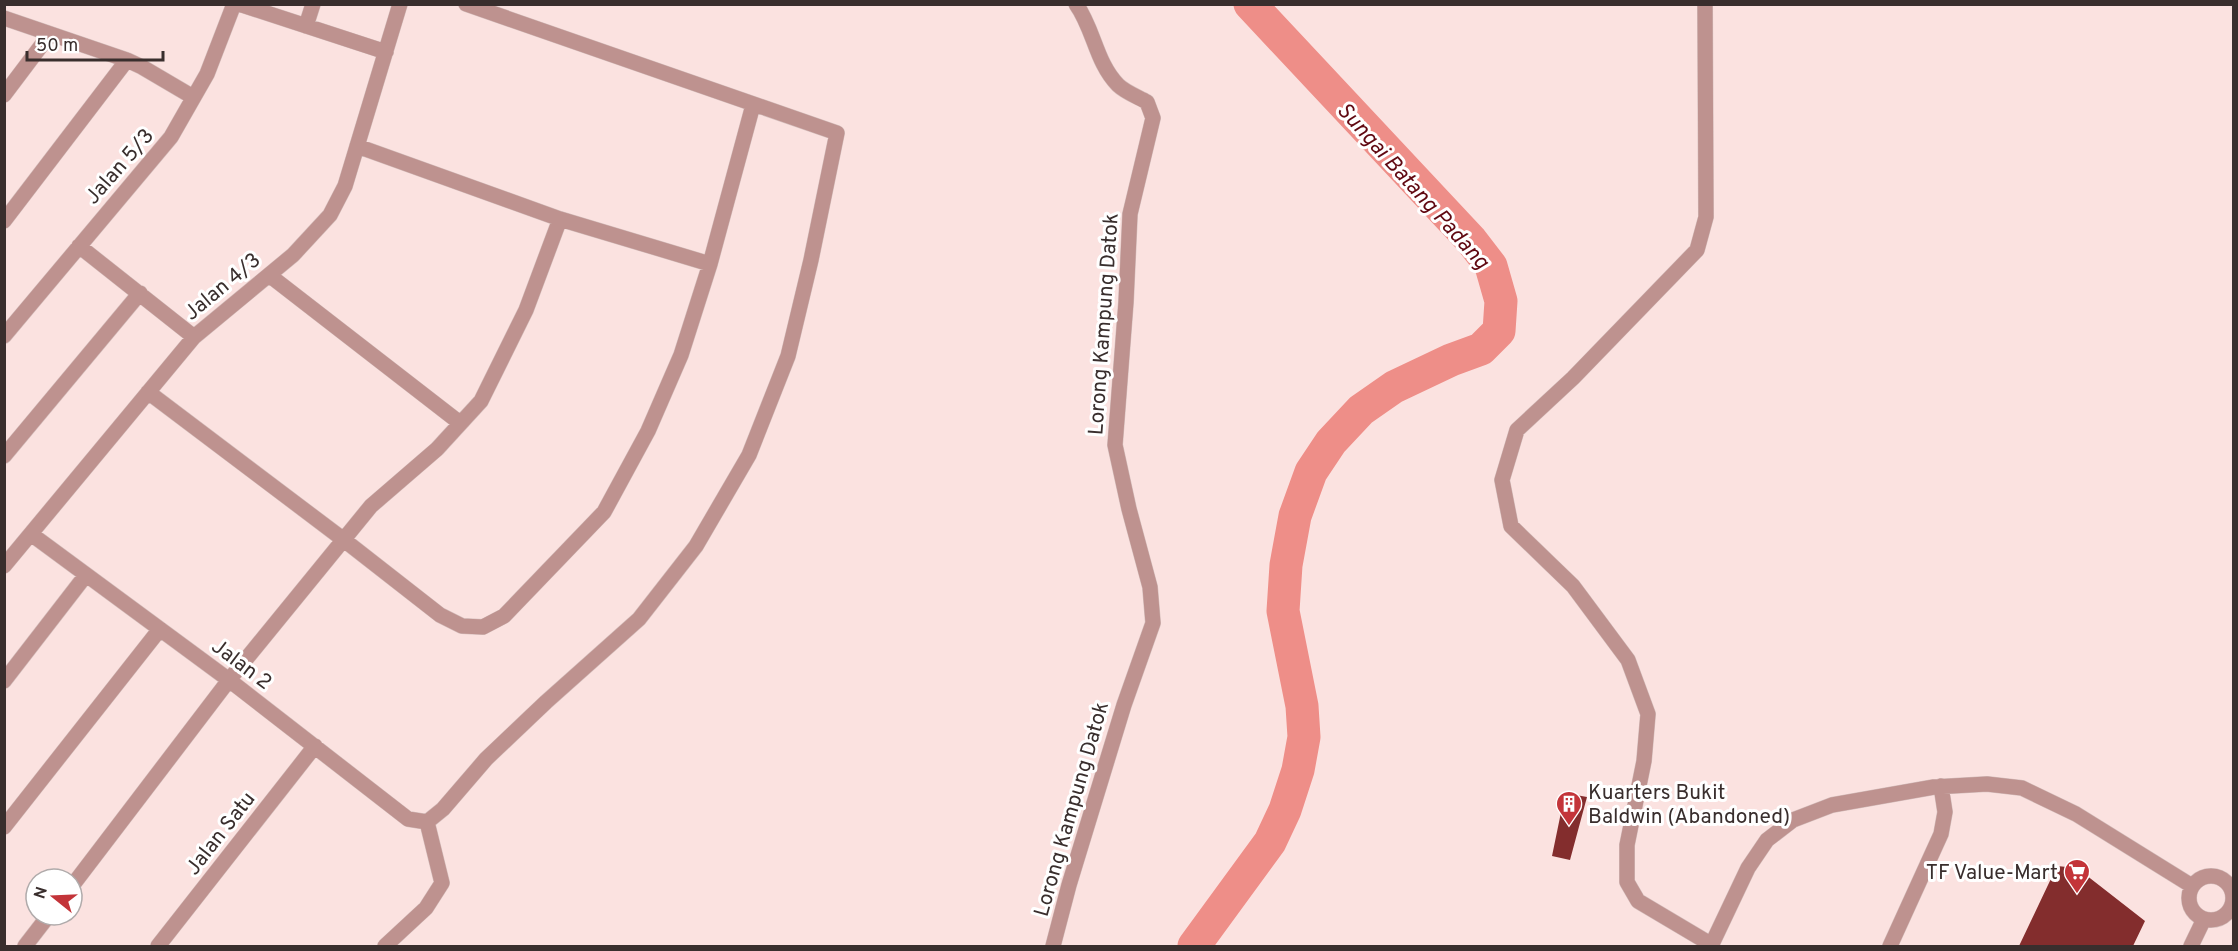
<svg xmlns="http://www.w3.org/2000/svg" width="2238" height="951" font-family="Overpass,sans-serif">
<rect width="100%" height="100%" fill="#fbe2e0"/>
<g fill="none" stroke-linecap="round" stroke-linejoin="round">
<!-- river -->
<path stroke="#ee8e88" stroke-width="33" d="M1194,946l76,-104 15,-32 13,-40 6,-33 -2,-31 -19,-95 3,-46 9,-49 16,-44 20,-30 30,-32 33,-23 57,-27 30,-11 18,-18 2,-30 -10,-35 -20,-26 -221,-236"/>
</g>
<!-- building -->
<path fill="#832d2d" d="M1565,793l22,4 -17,63 -18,-4z
M2057,866l20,2 68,53 -12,25h-114z"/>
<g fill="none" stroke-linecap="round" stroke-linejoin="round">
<defs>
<path id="minor" d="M239,4l147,48
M1705,4l1,213 -9,33 -124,128 -56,52 -15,50 9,46 62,60 55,74 20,54 -4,47 -17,84v37l11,19 74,44
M4,18l123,42 15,7 51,30
M306,26l7,-22
M4,95l46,-61
M357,146l203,73 150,45
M4,221l123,-161
M79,246l115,91
M269,275l191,148
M4,336l167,-199 36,-63 27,-70
M148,392l196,148 96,75 22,11 21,1 21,-11 100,-104 44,-81 33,-76 29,-91 43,-159
M4,456l136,-163
M31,534l198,146 179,139 19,3
M4,566l190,-229 99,-82 37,-40 15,-29 55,-182
M4,681l82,-106
M427,822l16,-13 43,-50 60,-57 93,-83 57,-73 53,-91 39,-99 23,-96 26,-127 -371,-129
M4,827l156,-198
M2189 898a22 22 0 1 1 44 0a22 22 0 1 1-44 0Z
M72,886l157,-206 142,-174 66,-57 44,-48 45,-91 34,-91
M25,946l24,-31
M158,946l157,-200
M385,946l41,-38 16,-25 -15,-61
M1053,946l16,-61 55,-180 29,-82 -3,-36 -21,-78 -14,-64 11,-143 4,-88 23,-96 -6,-16c-9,-5 -22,-10 -29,-17 -22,-22 -24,-56 -42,-81
M1711,946l37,-78 19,-28 26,-20 39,-15 102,-18 53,-3 35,4 54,26 116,72
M1890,946l51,-112 4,-22 -4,-26
M2191,946l13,-27"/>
</defs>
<!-- minor casing -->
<use href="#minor" stroke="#d4bebc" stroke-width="16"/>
<!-- minor -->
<use href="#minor" stroke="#be928f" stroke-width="15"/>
</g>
<!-- icons -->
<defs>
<symbol id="building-pin" viewBox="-11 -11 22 30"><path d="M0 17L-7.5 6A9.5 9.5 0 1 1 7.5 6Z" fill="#c33439" stroke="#fff"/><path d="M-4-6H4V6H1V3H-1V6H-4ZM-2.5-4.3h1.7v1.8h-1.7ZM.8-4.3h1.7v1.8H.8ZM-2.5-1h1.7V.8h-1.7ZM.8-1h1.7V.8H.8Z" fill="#fff"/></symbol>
<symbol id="supermarket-pin" viewBox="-11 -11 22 30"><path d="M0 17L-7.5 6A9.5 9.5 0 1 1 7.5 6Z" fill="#c33439" stroke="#fff"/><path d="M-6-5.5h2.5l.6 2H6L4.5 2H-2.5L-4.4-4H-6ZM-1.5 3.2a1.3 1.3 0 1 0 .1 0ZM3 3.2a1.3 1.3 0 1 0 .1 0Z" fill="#fff"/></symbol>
</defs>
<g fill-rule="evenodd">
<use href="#building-pin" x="1554" y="789" width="30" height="40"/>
<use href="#supermarket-pin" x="2062" y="857" width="30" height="40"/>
</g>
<g text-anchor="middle" stroke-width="6" stroke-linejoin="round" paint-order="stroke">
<!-- street labels -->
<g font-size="21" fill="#392e2d" stroke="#fff">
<text transform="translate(119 166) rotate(-49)" y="7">Jalan 5/3</text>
<text transform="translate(222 286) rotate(-40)" y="7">Jalan 4/3</text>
<text transform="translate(1103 324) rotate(-86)" y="7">Lorong Kampung Datok</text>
<text transform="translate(242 664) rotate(37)" y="7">Jalan 2</text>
<text transform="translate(1071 809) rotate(-74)" y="7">Lorong Kampung Datok</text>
<text transform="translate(220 833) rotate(-52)" y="7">Jalan Satu</text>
</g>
<!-- poi labels -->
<g font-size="21" fill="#392e2d" stroke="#fff" text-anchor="start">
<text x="1588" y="799">Kuarters Bukit<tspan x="1588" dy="24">Baldwin (Abandoned)</tspan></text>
<text x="2058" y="879" text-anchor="end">TF Value-Mart</text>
</g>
<!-- water labels -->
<g font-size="22" font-style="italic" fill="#600811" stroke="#fff">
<text transform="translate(1414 185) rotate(48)" y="8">Sungai Batang Padang</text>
</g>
</g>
<!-- border -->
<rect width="2238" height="951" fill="none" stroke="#392e2d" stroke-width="12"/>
<!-- north arrow -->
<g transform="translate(54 897) rotate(288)"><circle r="28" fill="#ffffff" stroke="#b0abab" stroke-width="1.5"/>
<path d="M0-4.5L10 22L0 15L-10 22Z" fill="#c33439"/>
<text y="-9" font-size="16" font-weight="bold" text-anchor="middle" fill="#392e2d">N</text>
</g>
<!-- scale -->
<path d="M27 51v9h136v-9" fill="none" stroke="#392e2d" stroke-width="3"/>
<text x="36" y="51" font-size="18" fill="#392e2d" stroke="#ffffff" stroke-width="4.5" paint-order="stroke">50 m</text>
</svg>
